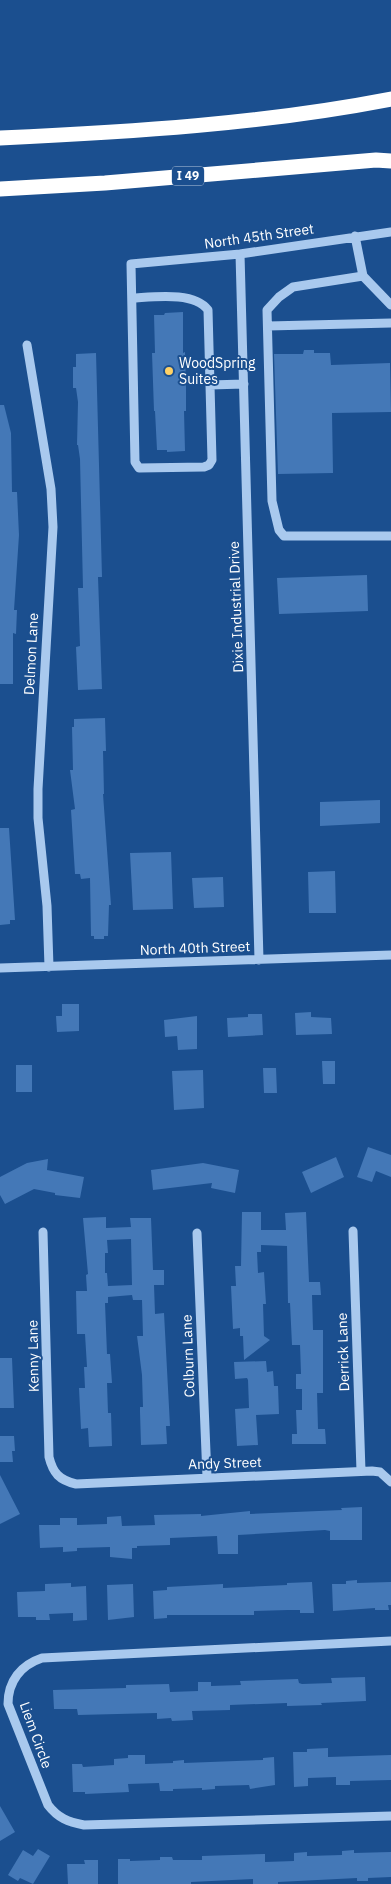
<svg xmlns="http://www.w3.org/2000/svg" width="391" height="1884" font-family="'IBM Plex Sans',sans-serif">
<rect width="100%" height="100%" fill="#1b4f8f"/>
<!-- building -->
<path fill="#4478b7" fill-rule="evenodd" d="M183,312v41l2,-1 1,36v23h-2l1,40 -18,1v-2h-10l-2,-39h-1l-2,-58h3l-1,-38h10l1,-2z
M304,350h10v3h16l1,12 59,-2 1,49 -59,1 1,60 -55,1 -4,-120h29z
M96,353l6,224h-4l4,112 -24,1 -2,-43 4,-1 -2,-58h5l-3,-129 -2,-14h-1l1,-43 -2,-14h-3v-21h3v-13z
M0,405h4l7,28 1,59h5l2,43 -5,75h3l-1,24 -3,-1v51h-13z
M367,575l1,36 -89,3 -2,-36z
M105,718l1,33h-3l1,43h-1l8,111h-2l-1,31h-4v3h-10v-3h-3l-1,-58 -9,1 -1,-5h-5l-4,-64 4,-1 -5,-39h3l-1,-43h2v-8z
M380,800v23l-60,3v-24z
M0,828h9l6,92h-5v4l-10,1z
M171,852l2,57 -40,1 -3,-57z
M335,871l1,42h-27l-1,-41z
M223,877l1,30 -30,1 -2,-30z
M62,1004h17v27l-22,1 -1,-16h6z
M311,1012v5l20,1 1,16 -36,1 -1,-22z
M248,1014h14l1,21 -35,2 -1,-19 21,-1z
M197,1016v33l-19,1 -1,-14 -12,1 -1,-17z
M322,1061h13v23h-12z
M16,1065h16v27h-16z
M263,1068h13l1,25h-13z
M203,1070l1,38 -30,2 -2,-39z
M368,1147l23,8v22l-15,-6 -4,11 -15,-5z
M336,1157l8,20 -33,16 -9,-21z
M48,1159l-1,11 37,7 -4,21 -25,-3v-2l-21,-4 -29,15 -5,-9v-18l27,-14z
M203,1163l36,7 -4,23 -24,-5 1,-5 -59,7 -2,-20z
M242,1212h19v18h25l-1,-17 21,-1 3,70h11l1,13h-9l1,35h10v63h-6l1,36h7l1,15h-34v-10h5l-1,-24h6v-21h-6v-15h5l-1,-29h-8l-2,-42h-2l-1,-57 -26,-1v7h-4l1,21 6,-1 2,32h-3l1,32 6,4 -26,20 -1,-24h-3v-8l-7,1 -2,-43h5l-1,-20h6z
M106,1217v11l25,-1 -1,-9h21l2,52h11v15h-10l1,29 9,-1 6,113h-4l1,18 -26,1 -1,-33v-5h3l-1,-32 -5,-39h6l-1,-36h-9l-1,-5 -24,2v6h-3l2,51h3l2,29h-5l1,30h3l1,33 -23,1 -1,-19 -7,1 -2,-41h6l-1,-21h3l-2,-33h-8l-1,-43h11l-1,-16 2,-1 -5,-56zM131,1239l1,46 -24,1 -1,-13h-2v-20h3l-1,-13z
M0,1358h12l2,50h-14z
M266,1361l1,11 6,-1 1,15h4l1,28 -23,1 2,30 -21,1 -2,-37 14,-1 -1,-28 -1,-2 -12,1 -1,-17z
M0,1436h14l1,15h-3l1,11h-13z
M0,1475l20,39 -20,10z
M362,1507v33h-32v-9l-5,-1 -87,5v19h-20l-1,-18 -47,2v7l-33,1v2h-5v11l-22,-2v-10l-33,1v3l-14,1v-5l-23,1 -1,-23h21v-7h17v7l30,-1v-7l14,-1 1,10 33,-1 -1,-10 47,-1v2l49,-5v3l92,-4 -1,-2z
M357,1580v3l34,-1v23h-3l1,5h-14v-2l-42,3 -1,-27h14v-3z
M312,1582l2,31h-14v-3h-12l-34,1v4h-87v3l-13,1 -1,-28 14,-1v-3l56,-3v4l64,-3v-2z
M71,1583v4l15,-1 1,34 -14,1v-8l-24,1 1,6h-14v-3h-18l-1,-25 28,-1v-7z
M133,1584l1,33 -26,3 -1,-35z
M365,1677l1,24 -45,2 1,2 -35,1v-3l-57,2v5l-38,1 1,9 -21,1 -1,-3 -14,1v-6l-79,2 -1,-6h-23l-1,-19 73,-2v-3l43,-1 1,8 28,-1v-9h13v4l30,-1 -1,-4 58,-2 1,4 3,1 30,-1 -1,-5z
M328,1748v9l63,-2v25l-41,1v4h-14v-8l-28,1v8l-14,1 -1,-35h14v-3z
M128,1755h17v9l28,-1v-2l11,-1v3l79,-3v-2l11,-1 1,28 -25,4 -1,-4 -34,1v3l-13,1v-2l-29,1v2h-13l-1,-8 -31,1 1,8 -44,2v-2h-12l-1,-28h10l1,3 31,-2v-6l14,-1z
M0,1806l15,26 -15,9z
M38,1849l12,7 -17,28 -13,-6 -2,3 -10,-6 15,-25 10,6z
M354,1850v3l37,-1v25l-23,1v3h-11v-3l-79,4v2h-25v-5l-62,3v2h-73v-25h12v2l30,-1v-3h12l1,3h29v-4l63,-2v8l29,-1v-8l13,-1v4l35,-1v-4z
M84,1860h14v24h-30l-1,-20h18z"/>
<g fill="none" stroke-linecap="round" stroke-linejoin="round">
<!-- minor -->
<path stroke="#a9c9ee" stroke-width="9" d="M355,236l8,40 28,29
M240,254l19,706
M363,276l-70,11 -14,10 -12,13 5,191 7,29 5,6h107
M132,298c21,-1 62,-7 76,12l4,150 -3,5 -5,2 -65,1 -4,-6 -4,-198 109,-10 151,-22
M268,326l123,-3
M27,345l24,144 2,38 -15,262v29l9,88 2,61
M210,385l34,-1
M0,968l391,-13
M353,1231l8,240
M43,1232l6,225c4,16 10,23 27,27l296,-13 8,1 11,10
M197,1233l10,244
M391,1641l-349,17c-21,7 -34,23 -34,46l40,101c10,13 20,17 36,20l307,-9"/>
<!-- highway -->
<path stroke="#fff" stroke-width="15" d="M0,138c131,-6 262,-14 391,-39
M0,189l105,-6 271,-23 15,1"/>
</g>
<!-- markers -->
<circle fill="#ffd166" stroke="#1b4f8f" stroke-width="2" cx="169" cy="371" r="5"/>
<g text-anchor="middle" stroke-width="4" stroke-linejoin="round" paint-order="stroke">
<!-- shield labels -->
<rect fill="#1b4f8f" stroke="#bbcadd" stroke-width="1" x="172" y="166.5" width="32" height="19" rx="4"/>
<g font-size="12" font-weight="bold" fill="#fff">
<text x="188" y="180">I 49</text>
</g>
<!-- street labels -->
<g font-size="14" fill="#fff" stroke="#1b4f8f">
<text transform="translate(259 236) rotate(-8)" y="5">North 45th Street</text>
<text transform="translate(236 607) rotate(-92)" y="5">Dixie Industrial Drive</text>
<text transform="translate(31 654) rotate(-87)" y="5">Delmon Lane</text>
<text transform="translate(195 948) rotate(-2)" y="5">North 40th Street</text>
<text transform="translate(343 1352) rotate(-92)" y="5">Derrick Lane</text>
<text transform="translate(33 1356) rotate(-91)" y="5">Kenny Lane</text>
<text transform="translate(188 1356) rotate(-92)" y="5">Colburn Lane</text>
<text transform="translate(225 1463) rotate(-2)" y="5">Andy Street</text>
<text transform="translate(36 1735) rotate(70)" y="5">Liem Circle</text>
</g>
<!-- poi labels -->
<g font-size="14" fill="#fff" stroke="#1b4f8f" text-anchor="start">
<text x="179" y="368">WoodSpring<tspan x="179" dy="16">Suites</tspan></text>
</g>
</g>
</svg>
